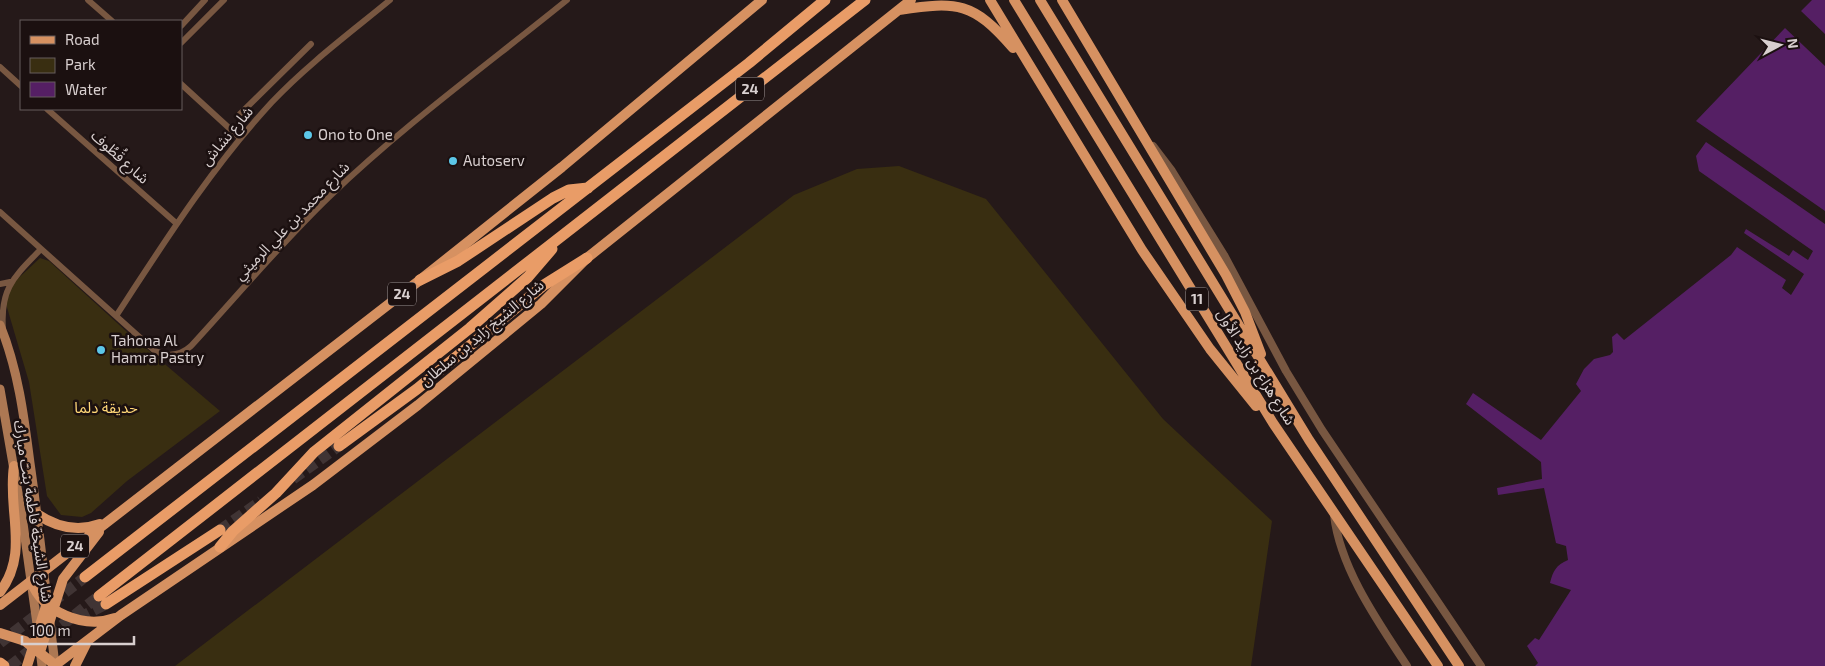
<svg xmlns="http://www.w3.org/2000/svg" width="1825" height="666" font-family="'Exo 2','Noto Sans Arabic',sans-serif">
<rect width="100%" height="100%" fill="#251919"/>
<!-- green -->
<path fill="#392e11" d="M899,166l87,33 177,220 109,102 -21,145h-1076l619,-471 63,-26z
M40,258l9,3 78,71 93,79 -93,70 -36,32 -9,4 -21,-2 -14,-19 -18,-114 -23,-78 4,-18z"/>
<!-- water -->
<path fill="#551f64" d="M1812,0h13v34l-24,-23z
M1785,28l40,38v145l-129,-90z
M1706,142l119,82v442h-290l3,-3 -11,-17 8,-8 4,2 32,-50 -21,-7c3,-12 6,-18 18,-23l-2,-14 -10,-3 -12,-55 -46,7 -1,-7 45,-9 -1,-17 -75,-58 7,-11 68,47 40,-49 -5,-7 8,-15 10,-10 16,-4 3,-3 -1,-15 5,-4 7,7 107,-85 6,-8 49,33 -4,8 9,7 13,-21 -60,-41 2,-4 43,27 4,-6 15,10 5,-9 -114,-80 -3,-15z"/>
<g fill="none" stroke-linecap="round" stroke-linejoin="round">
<!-- trunk-tunnel -->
<path stroke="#403434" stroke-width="11" stroke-dasharray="11 5.5" stroke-linecap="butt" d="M293,479l46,-33
M220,530l41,-29
M79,618l27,-14
M0,643l85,-66
M10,666l89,-70"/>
<!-- minor -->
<path stroke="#785741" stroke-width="6" d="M88,0l24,21
M181,26l24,-26
M181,43l43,-43
M0,67l21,19
M181,84l59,54
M47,109l129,114
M240,114l71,-70
M0,212l155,139c13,6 25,5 36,-5 46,-50 90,-103 139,-150 74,-71 158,-132 237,-196
M0,284l10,-2
M116,316c49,-75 96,-149 156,-214 36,-38 78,-69 118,-102
M3,329c-3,-41 11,-52 38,-80"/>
<!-- tertiary -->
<path stroke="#785741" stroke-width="8" d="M1153,146l19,25 52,84 62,116 36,59 159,236
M1334,515c6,53 44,107 73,151"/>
<!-- secondary -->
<path stroke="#ad7853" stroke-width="9" d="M0,325c18,44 24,91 30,138 7,48 12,96 18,144
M0,389l22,127 16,115
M50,623l5,42
M40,649l2,17"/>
<!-- primary -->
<path stroke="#d69161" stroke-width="10" d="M990,0l152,250 68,99 46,57
M1014,0l259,423 165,243
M1040,0l269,440 150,226
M1062,0l164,275 19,37 16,42
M899,10c59,-9 74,-8 114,38
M37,514c19,13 41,18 63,10
M31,581c12,32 53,48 84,37
M0,592c30,-40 7,-81 14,-126
M0,605l420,-325 142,-113 200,-167
M0,633l25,8 30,24
M40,652l23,-73 36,-47
M27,666l20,-63
M54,666l67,-51 192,-130 105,-80 123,-101 46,-46 324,-258
M75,666l11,-22"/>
<!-- trunk -->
<path stroke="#e99c67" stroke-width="11" d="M420,280l38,-19 95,-63 16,-8 19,-2
M339,446l78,-57 127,-104 43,-27
M220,547l13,-16 43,-38 38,-41 156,-124 58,-51 24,-28
M85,577l664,-514 76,-63
M99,596l766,-596
M106,604l114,-74
M0,663l4,3"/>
</g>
<!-- markers -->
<g fill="#5cc7e8" stroke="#1b1010" stroke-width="2">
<circle cx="308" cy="135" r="5"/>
<circle cx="453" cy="161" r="5"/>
<circle cx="101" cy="350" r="5"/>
</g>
<g text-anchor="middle" stroke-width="5" stroke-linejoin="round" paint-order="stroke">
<!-- shield labels -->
<g fill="#1b1010" stroke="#9f9696" stroke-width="1">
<rect x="736" y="77.5" width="28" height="23" rx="4"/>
<rect x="388" y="282.5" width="28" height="23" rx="4"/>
<rect x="1186" y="287.5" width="22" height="23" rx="4"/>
<rect x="61" y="534.5" width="28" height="23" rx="4"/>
</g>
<g font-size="14" font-weight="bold" fill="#d8cfcf">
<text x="750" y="94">24</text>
<text x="402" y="299">24</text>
<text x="1197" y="304">11</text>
<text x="75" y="551">24</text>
</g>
<!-- poi labels -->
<g font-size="15" fill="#d8cfcf" stroke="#1b1010" text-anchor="start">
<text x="318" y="140">Ono to One</text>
<text x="463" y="166">Autoserv</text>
<text x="111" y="346">Tahona Al<tspan x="111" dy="17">Hamra Pastry</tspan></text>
</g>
<!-- street labels -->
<g font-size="15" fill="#d8cfcf" stroke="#1b1010">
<text transform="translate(227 136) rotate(-50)" y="5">شارع نشاش</text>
<text transform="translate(120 157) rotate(42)" y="5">شارع قُطُوف</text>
<text transform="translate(292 221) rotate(-46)" y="5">شارع محمد بن علي الرميثي</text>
<text transform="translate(482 333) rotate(-40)" y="5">شارع الشيخ زايد بن سلطان</text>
<text transform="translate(1256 367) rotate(58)" y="5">شارع هزاع بن زايد الأول</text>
<text transform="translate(33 511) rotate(81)" y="5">شارع الشيخة فاطمة بنت مبارك</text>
</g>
<!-- park labels -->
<g font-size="15" fill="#ffd777" stroke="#1b1010">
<text x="106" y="413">حديقة دلما</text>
</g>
</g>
<!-- legend -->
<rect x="20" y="20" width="162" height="90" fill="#1b1010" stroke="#675c5c"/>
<rect x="30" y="36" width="25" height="8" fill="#d69161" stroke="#675c5c"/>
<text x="65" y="45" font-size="15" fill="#d8cfcf">Road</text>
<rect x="30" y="58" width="25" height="15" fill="#392e11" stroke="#675c5c"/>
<text x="65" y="70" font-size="15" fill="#d8cfcf">Park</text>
<rect x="30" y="82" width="25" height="15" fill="#551f64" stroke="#675c5c"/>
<text x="65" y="95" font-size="15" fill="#d8cfcf">Water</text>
<!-- north arrow -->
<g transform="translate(1780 45) rotate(83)" stroke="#1b1010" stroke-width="4" paint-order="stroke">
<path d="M0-4L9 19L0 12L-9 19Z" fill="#d8cfcf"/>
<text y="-8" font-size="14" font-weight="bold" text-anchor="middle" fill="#d8cfcf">N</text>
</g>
<!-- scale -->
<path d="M22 636v8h112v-8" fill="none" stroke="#d8cfcf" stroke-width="2.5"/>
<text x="30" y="636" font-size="15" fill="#d8cfcf" stroke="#1b1010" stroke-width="4" paint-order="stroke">100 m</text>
</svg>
